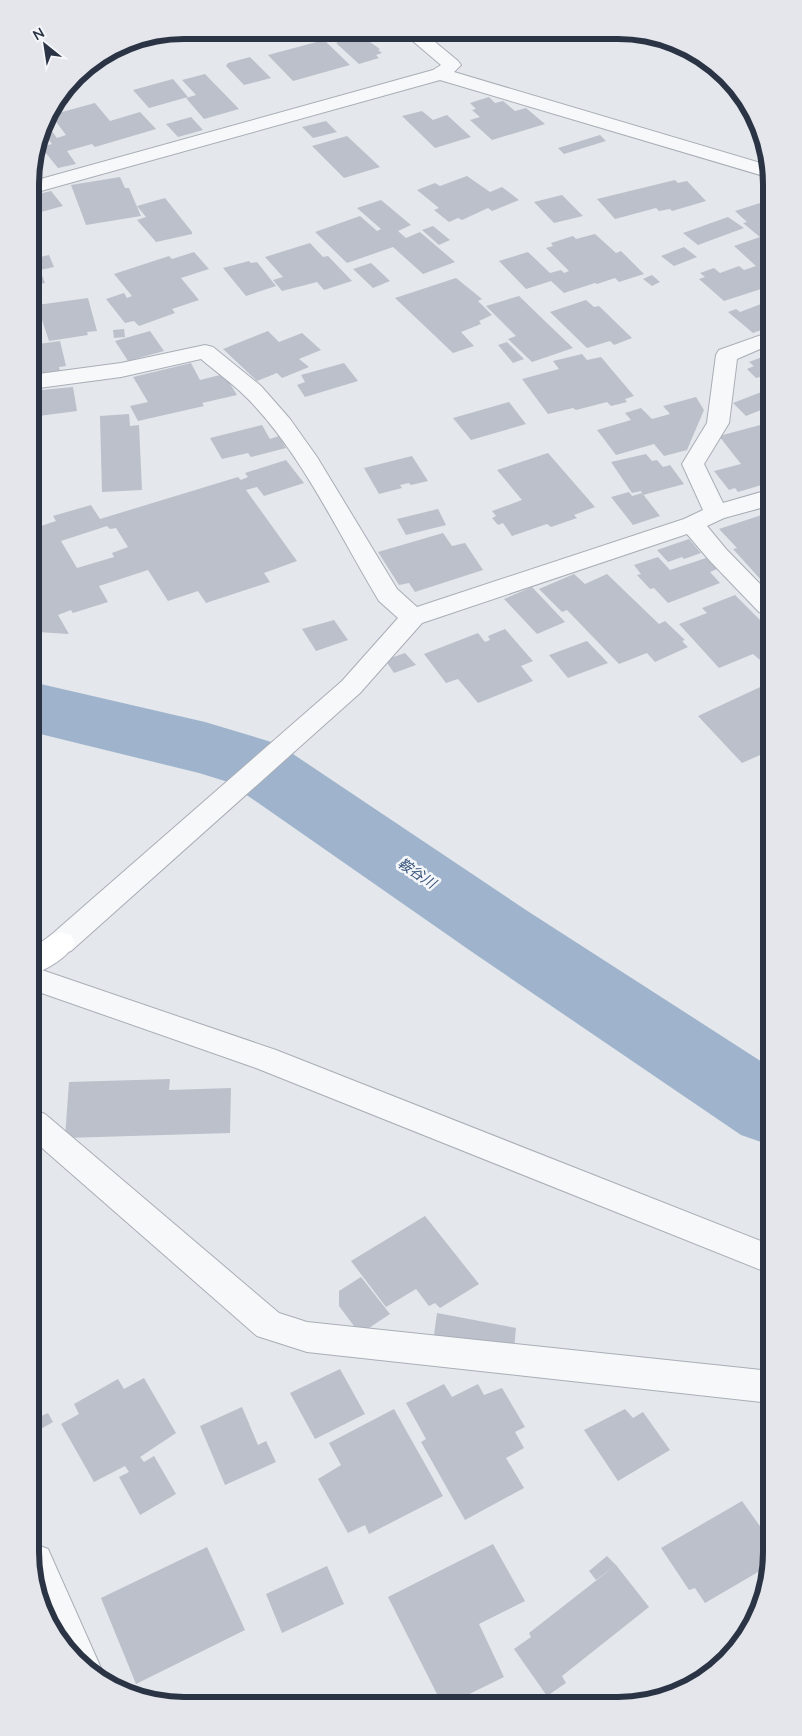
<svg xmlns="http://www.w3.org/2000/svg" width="802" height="1736" font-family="'Nunito Sans','Noto Sans JP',sans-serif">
<rect width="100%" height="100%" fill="#e4e7ec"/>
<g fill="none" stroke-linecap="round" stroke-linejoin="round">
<!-- river -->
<path fill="#9fb4cc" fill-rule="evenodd" d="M32,682l173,40 73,22 251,168 241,155v78l-29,-10 -266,-181 -247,-172 -29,-9 -167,-41z"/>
</g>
<!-- building -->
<path fill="#bbc0ca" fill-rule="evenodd" d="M354,35l7,7 6,-2 13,9 -2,1 4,3 -6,2 3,3 -20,6 -23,-21z
M324,40l26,25 -57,16 -25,-26z
M250,57l21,21 -27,7 -18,-19 2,-3z
M205,74l34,35 -35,10 -18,-21 10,-3 -14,-15z
M173,79l15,18 -39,11 -16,-18z
M489,97l6,6 8,-2 12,10 11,-3 19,16 -53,16 -22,-20 10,-3 -8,-7 4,-1 -6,-6z
M95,103l15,18 30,-9 16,17 -61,18 -3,-3 -25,7 9,13 -18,4 -17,-21 11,-3 -3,-4 -10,3 4,-16 5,-1 9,12 9,-3 -15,-20z
M422,111l11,9 14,-5 24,22 -36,11 -33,-32z
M191,117l12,13 -25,7 -12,-13z
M326,121l11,11 -24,6 -11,-11z
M600,135l6,6 -42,13 -6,-6z
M347,136l33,31 -36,11 -32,-32z
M467,176l23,16 12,-5 17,13 -27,11 -4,-3 -26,12 -4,-2 -9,4 -15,-12 5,-2 -22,-18 18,-7 5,3z
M120,177l5,11h4l12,28 -55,9 -15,-40z
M675,180l3,3 9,-2 19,20 -34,10 -2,-2 -11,2 -3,-3 -41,11 -18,-20z
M51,191l12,15 -33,9v-19z
M562,195l21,21 -29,7 -20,-21z
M165,198l27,34v2l-36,8 -19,-22 9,-3 -9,-11z
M381,200l30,25 -13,6 8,7 14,-6 35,30 -32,12 -30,-27 -46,16 -32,-31 45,-16 17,15 4,-2 -24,-21z
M766,201l1,86 -43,14 -25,-22 6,-2 -5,-4 14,-5 6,5 19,-7 5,4 12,-4 -22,-20 26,-9 -17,-14 4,-1 -12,-11z
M728,217l16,11 -46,17 -15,-12z
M433,226l17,14 -11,5 -17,-15z
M595,234l21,19 5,-2 23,23 -25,8 -4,-4 -18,6 -2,-1 -31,10 -13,-12 -25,8 -27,-28 29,-9 22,21 11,-3 3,3 5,-2 -23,-23 7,-2 -2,-3 22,-7 3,3z
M310,243l13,14 5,-1 24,25 -28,9 -7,-8 -35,9 -9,-11 10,-3 -18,-20z
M684,247l13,10 -23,9 -13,-10z
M194,252l15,17 -28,9 18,22 -27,9 3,4 -36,13 -5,-5 -9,2 -19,-24 18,-6 3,5 5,-2 -18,-22 55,-18 3,3z
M49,255l5,12 -14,3 5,13 -13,3 3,10h-4v-37z
M249,261l2,2 6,-1 19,24 -30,10 -23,-28z
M371,263l19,18 -17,7 -20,-19z
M652,275l8,7 -8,4 -9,-7z
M456,278l26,21 -4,2 14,14 -13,6 2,3 -20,8 13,14 -21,7 -58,-55z
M519,296l30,29 24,23 -41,14 -24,-23 8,-3 -30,-30z
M88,298l9,33 -10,1 1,3 -39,6 -12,-36z
M586,300l8,7 5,-1 33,32 -18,7 -4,-4 -23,7 -37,-36z
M761,304l6,5v23l-2,1 -4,-3 -8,3 -25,-21 8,-3 4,3z
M124,329l1,8 -11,1 -1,-8z
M150,331l14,20 -36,10 -13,-20z
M268,331l11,11 23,-9 19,17 -22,9 10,8 -27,11 -5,-5 -20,8 -34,-32z
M60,341l6,25 -7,1 1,4 -29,5v-31z
M507,342l17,17 -11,4 -15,-18z
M582,354l5,6 14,-3 33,39 -9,3 2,3 -16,4 -4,-4 -31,8 -3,-2 -25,6 -26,-35 37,-10 -6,-8z
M767,355l1,24 -4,-3 -8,2 -9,-9 7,-3 -5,-4z
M191,363l9,17 24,-6 13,21 -35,8 2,3 -66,15 -8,-15 18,-4 -15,-25z
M344,363l14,18 -53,16 -8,-12 8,-3 -4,-7z
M73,387l4,24 -46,6v-26z
M764,391l4,3v13l-22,9 -13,-13z
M696,397l8,13 -17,40 -23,6 -10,-12 -38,11 -19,-25 34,-10 -6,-7 16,-5 11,11 18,-5 -7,-8z
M509,402l17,22 -55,16 -18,-22z
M129,414l1,12 9,-1 3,65 -40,2 -2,-76z
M768,423v60l-30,9 -3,-4 -6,2 -15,-19 27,-7 -22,-28z
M262,425l8,14 9,-3 7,12 -35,9 -3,-4 -26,6 -12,-21z
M548,453l47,54 -21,8 3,3 -26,9 -4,-3 -35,12 -9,-13 -5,2 -6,-7 4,-2 -4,-5 30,-11 -25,-30z
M646,454l6,7 5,-1 6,7 7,-2 14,19 -41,11 -2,-4 -9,2 -21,-31z
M412,456l16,25 -17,4 -2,-2 -9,2 2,3 -23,6 -15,-26z
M286,460l18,23 -40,13 -7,-9 -11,3 51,71 -33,12 6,9 -64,21 -8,-12 -30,10 -20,-31 -49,16 9,16 -35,11 -2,-3 -13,5 11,19 -32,-2 -3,-5h-2v-98l24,-8 -3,-5 38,-11 9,14 138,-42 3,3 7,-3 -3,-4zM107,526l3,3 6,-1 12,19 -16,6 2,4 -37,11 -16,-27z
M629,492l3,4 10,-3 18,23 -27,9 -22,-28z
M438,509l8,16 -40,10 -9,-16z
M768,513v66l-6,2 -29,-32 4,-1 -18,-19z
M443,533l9,13 13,-3 18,27 -68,22 -6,-9 -10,2 -21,-33z
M689,539l12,14 -17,6 -2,-2 -14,5 -11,-12z
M658,557l12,13 36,-12 11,11 -7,3 10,11 -52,20 -14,-15 -4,1 -13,-14 4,-1 -7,-9z
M574,574l11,10 22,-10 52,50 6,-3 20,19 -3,1 6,6 -33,15 -8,-9 -28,11 -52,-54 -5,2 -23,-23z
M532,587l33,35 -28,12 -33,-35z
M735,595l33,33v28l-8,4 -7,-6 -34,14 -40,-44 28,-11 -5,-5z
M334,620l14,20 -32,11 -14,-22z
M505,629l28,32 -12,5 12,15 -55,22 -20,-24 -12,4 -22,-29 54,-21 7,9 5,-2 -2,-4z
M587,641l21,22 -40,15 -19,-23z
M405,653l11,12 -22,8 -9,-13z
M769,683v68l-27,12 -44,-47z
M170,1079l-1,11 62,-2 -1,45 -165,5 4,-56z
M425,1216l54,68 -39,24 -5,-5 -6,3 -13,-17 -30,18 -35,-46z
M361,1277l29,37 -30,20 -21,-28v-15z
M437,1313l79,15 -2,22 -81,-8z
M340,1369l25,45 -50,25 -25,-46z
M144,1378l32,55 -36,24 4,5 10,-6 22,38 -36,21 -21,-38 10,-5 -4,-6 -31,16 -33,-58 18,-10 -5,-10 44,-25 6,10z
M444,1384l8,13 26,-13 6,11 18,-7 23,39 -10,5 9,16 -18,10 18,30 -59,32 -44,-78 5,-3 -20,-36z
M242,1407l16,38 8,-4 10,21 -51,23 -25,-59z
M394,1409l49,87 -74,38 -4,-9 -17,8 -30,-54 23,-14 -12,-22z
M625,1409l8,9 10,-6 27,38 -52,31 -34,-51z
M48,1413l5,9 -14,8 -4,-11z
M742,1501l30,42v7l-8,5 6,10 -65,38 -10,-15 -6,2 -28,-42z
M493,1544l32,57 -46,23 25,53 -51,25h-12l-53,-105z
M207,1547l38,83 -109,54 -35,-86z
M607,1556l9,9 -20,15 -7,-9z
M616,1565l33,42 -87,69 4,7 -19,13 -33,-47 17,-12 -2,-4z
M327,1566l17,38 -62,29 -16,-39z"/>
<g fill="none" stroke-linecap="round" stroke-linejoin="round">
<defs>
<path id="street" d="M401,31h21l36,30 3,4 -7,7 313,93v12l-327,-97 -410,114v-12l403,-112 8,-5z
M767,333v13l-30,13 -8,64 -25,41 19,39 45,-13v16l-44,12 -17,8 19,23 42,43v22l-9,-2 -49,-51 -23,-27 -265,89 -62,70 -289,258 -10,3 -10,-3 -4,-8 4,-8 291,-254 56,-63 -19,-17c-40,-66 -79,-151 -134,-205 -13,-13 -30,-25 -44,-37l-80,18 -90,12v-14l90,-12 84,-18 8,2 48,39 29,33 27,38 80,132 20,18 267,-88 19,-9 -21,-46 25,-41 9,-68 3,-5z
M33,967l243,83 495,195v29l-515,-206 -223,-78z
M34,1110l11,4 234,199 28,9 464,49v32l-464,-51 -50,-16 -223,-195z
M35,1544l13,5 53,119 -3,8 -16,-8 -31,-39 -16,-37z"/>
<path id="secondary" d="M61,932l10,3 4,8c-7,14 -27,26 -42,31v-26l18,-13z"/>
</defs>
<!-- street casing -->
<use href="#street" stroke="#a9aeb7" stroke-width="2"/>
<!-- secondary casing -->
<use href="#secondary" stroke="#a9aeb7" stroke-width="2"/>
<!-- street -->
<use href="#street" fill="#f7f8fa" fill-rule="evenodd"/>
<!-- secondary -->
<use href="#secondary" fill="#fff" fill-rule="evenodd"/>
</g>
<g text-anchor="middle" stroke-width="5" stroke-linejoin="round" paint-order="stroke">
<!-- water labels -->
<g font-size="14" font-style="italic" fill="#34527a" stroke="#f4f6f9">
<text transform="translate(417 873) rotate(34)" y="5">鞍谷川</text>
</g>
</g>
<!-- crop -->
<path d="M0 0H802V1736H0ZM184 39H618A145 145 0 0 1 763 184V1552A145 145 0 0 1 618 1697H184A145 145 0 0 1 39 1552V184A145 145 0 0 1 184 39Z" fill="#e4e6eb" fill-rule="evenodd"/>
<path fill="none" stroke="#2b3445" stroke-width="6" d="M184 39H618A145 145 0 0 1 763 184V1552A145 145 0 0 1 618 1697H184A145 145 0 0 1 39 1552V184A145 145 0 0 1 184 39Z"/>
<!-- north arrow -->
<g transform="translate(45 45) rotate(330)" stroke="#f4f6f9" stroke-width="4" paint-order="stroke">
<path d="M0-4L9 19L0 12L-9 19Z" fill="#2b3445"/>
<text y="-8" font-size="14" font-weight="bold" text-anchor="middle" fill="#2b3445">N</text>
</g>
</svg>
